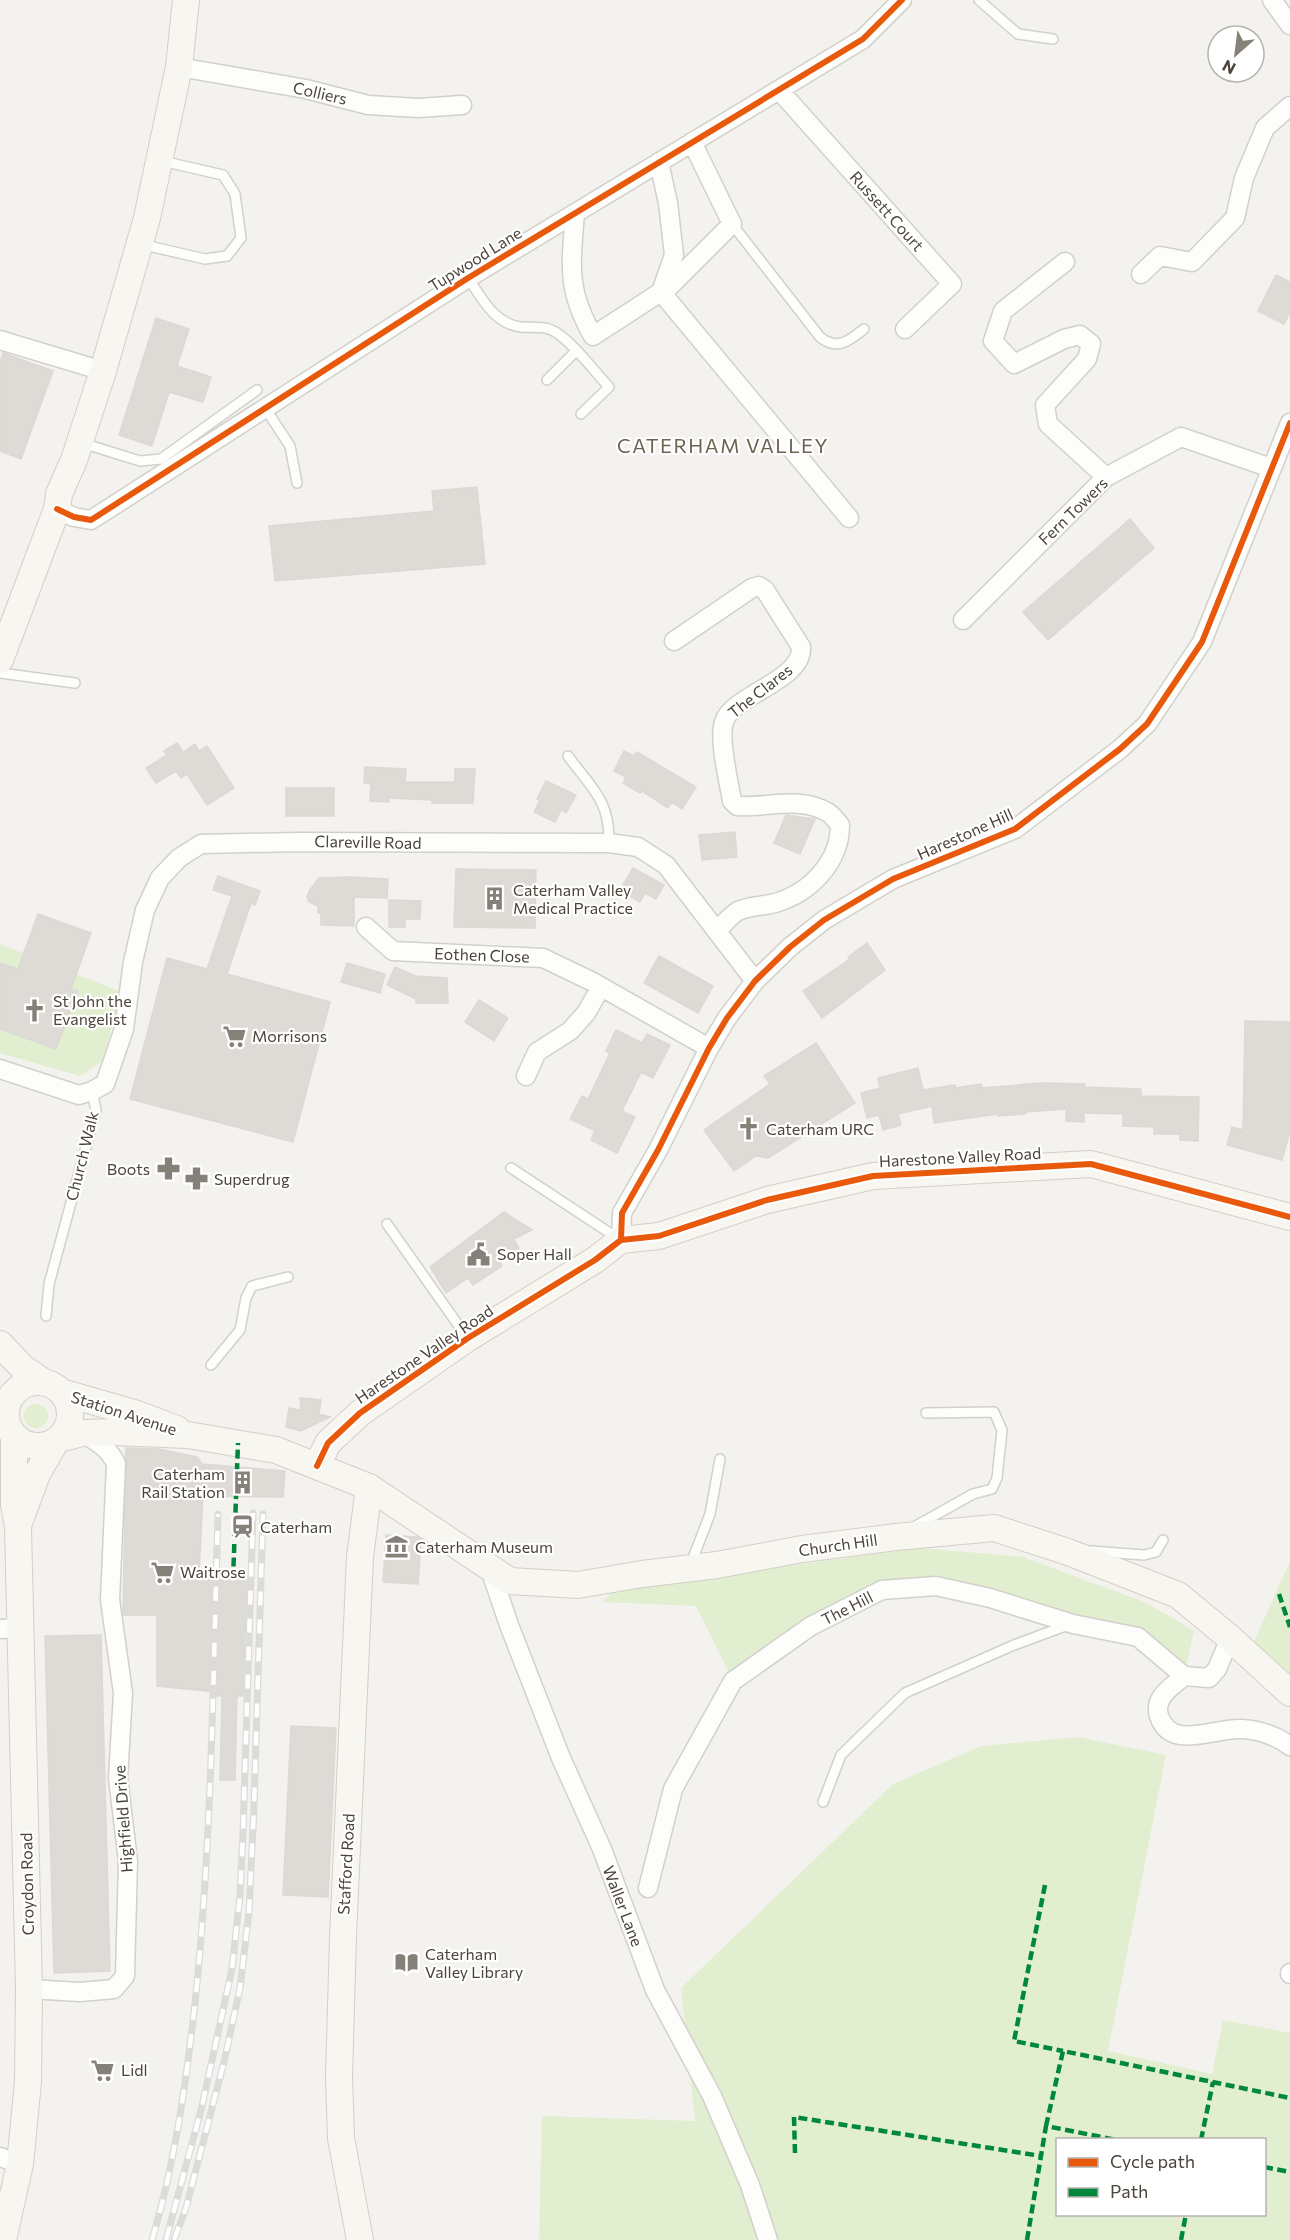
<svg xmlns="http://www.w3.org/2000/svg" width="1290" height="2240" font-family="Commissioner,sans-serif">
<rect width="100%" height="100%" fill="#f4f2ee"/>
<!-- green -->
<path fill="#e1eecf" fill-rule="evenodd" d="M0,944l121,48 -18,69 -23,15 -80,-23z
M24 1416a12 12 0 1 1 24 0a12 12 0 1 1-24 0Z
M921,1548l102,9 124,46 47,28 -10,45 -47,-39 -201,-51 -54,4 -149,91 -37,-75 -94,-4 14,-13z
M1290,1561v113l-36,-32z
M1079,1737l87,18 -58,296 104,23 11,-54 67,13v207h-751l3,-124 153,5 -14,-133 212,-204 88,-38zM1058,2140h206v74h-206z"/>
<!-- building -->
<path fill="#dedbd6" stroke="#dcd9d4" stroke-width="1.5" d="M1276,275l14,7v30l-6,12 -26,-13z
M156,318l33,11 -12,37 34,11 -8,25 -34,-10 -17,54 -33,-11z
M3,353l50,18 -32,88 -21,-8v-88z
M477,487l8,77 -210,17 -6,-55 165,-15 -2,-20z
M1130,519l24,29 -106,92 -25,-28z
M177,743l6,9 12,-8 4,7 8,-5 27,42 -27,17 -20,-31 -6,4 -5,-7 -20,12 -10,-15 21,-13 -3,-4z
M624,751l10,5 3,-4 59,35 -14,22 -10,-7 -4,6 -26,-17 -2,2 -17,-10 3,-6 -12,-6z
M365,767l41,2 -1,13h50v-13h20l-2,34h-41v-3l-43,-2v4l-19,-1 1,-17 -7,-1z
M546,781l30,14 -10,18 -5,-3 -6,12 -21,-10 6,-12 -3,-1z
M286,788h48v28h-48z
M786,815l29,4 -15,35 -26,-11z
M735,832l2,25 -35,3 -3,-25z
M633,868l31,17 -8,14 -11,-6 -5,9 -14,-8 3,-5 -6,-4z
M456,869l80,1 -1,58 -81,-1z
M218,876l42,15 -5,14 -4,-2 -24,71 103,28 -37,140 -163,-43 37,-141 40,11 25,-73 -19,-6z
M347,877l41,2 -1,19 -33,-1v29l-33,-1v-12h-3v-7l-9,-4 -2,-5 2,-6 10,-13z
M389,900l32,1 -1,18h-15v8h-16z
M38,914l53,19 -20,56 7,2 -22,58 -56,-20v-66l18,6z
M867,943l18,27 -63,48 -19,-27 47,-32 -2,-2z
M659,956l54,30 -15,27 -54,-30z
M347,963l38,11 -5,19 -39,-11z
M395,967l20,9 32,2 1,25h-32v-4l-29,-14z
M479,1000l29,18 -14,23 -29,-19z
M1245,1021l45,1v109l-8,29 -55,-15 5,-18 11,3z
M616,1030l26,13 5,-9 23,11 -17,33 -12,-6 -19,39 13,6 -18,36 -26,-13 4,-9 -25,-12 12,-23 6,3 22,-46 -4,-2z
M816,1043l39,60 -87,55 -12,-2 -22,15 -30,-41 66,-46 -6,-8z
M918,1068l5,22 32,-5v3l26,-4 1,4 59,-5 44,1 -1,3 57,2v7l58,1 -1,44 -18,-1v-6h-26v-7l-31,-1v-12l-39,-1v9l-18,-1v-12l-41,3v2l-27,2v-2l-64,9 -2,-17 -34,8 3,11 -18,5 -4,-15 -12,3 -6,-25 19,-5 -2,-10z
M504,1212l28,18 -18,9 5,9 -19,12 2,6 -29,19 -5,-7 -22,15 -16,-26z
M300,1398l21,2 -2,14 11,3 -29,14 -15,-4 3,-19 12,2z
M126,1448l32,1 39,8 5,7 83,7 -2,26 -80,-1 -4,76 48,1 -4,123h-6l-2,84h-15l2,-84h-7l1,-4 -59,-6v-71h-34z
M386,1535l31,2 4,3 -3,44 -35,-2z
M101,1635l9,336 -56,2 -9,-337z
M291,1726l45,2 -8,169 -45,-2z"/>
<g fill="none" stroke-linecap="round" stroke-linejoin="round">
<defs>
<path id="lane" d="M979,0l39,34 35,5
M732,224l88,113c17,14 29,4 44,-8
M140,244l65,15 22,-3 14,-18 -6,-44 -12,-19 -61,-14
M468,278c14,20 26,46 53,49 13,1 24,-2 36,6 18,12 37,38 52,54l-28,27
M547,380l29,-29
M265,408l25,38 7,37
M82,443l58,18 21,-2 96,-69
M0,673l75,10
M568,756c24,33 42,44 41,87
M511,1168l108,71
M387,1224l79,112
M46,1316l3,-32 47,-174 -4,-19
M211,1365l29,-35 6,-32 6,-12 36,-9
M914,1527l59,-33 19,-5 5,-11 5,-48 -8,-18 -68,1
M1091,1551l53,4 12,-3 7,-12
M690,1566l20,-52 10,-55
M823,1802l18,-47 64,-62 109,-48 54,-20"/>
<path id="street" d="M1272,0l18,25
M179,67l127,22 62,16 50,3 44,-3
M779,90l173,194 -47,45
M659,162l9,41 6,52 -13,37 188,226
M575,213c-4,52 -9,76 18,123l77,-50 62,-62 -40,-82
M1065,262l-62,49 -10,30 21,23 50,-25 16,-4 11,9 -4,15 -42,46 3,19 58,53
M1141,274l19,-18 32,6 43,-44 9,-40 21,-50 25,-22
M0,340l103,31
M57,509l17,8 17,3 377,-242 395,-239 39,-39
M963,620l143,-143 75,-40 90,31
M674,641l78,-53 7,-2 6,4 36,57c3,33 -69,48 -77,75 -6,17 5,60 8,79l5,5c29,2 63,-10 90,6 5,2 9,9 13,13 0,37 -30,68 -65,78 -11,3 -27,3 -37,8 -7,4 -14,13 -21,19
M366,927l27,24 150,7 48,23 118,67
M0,1069l79,26 13,-4 13,-7 19,-55 9,-67 12,-52 15,-32 19,-20 22,-14 96,-2 312,1 29,4 28,18 89,116
M526,1076l11,-24 33,-21 16,-18 15,-26
M621,1240l1,-27 36,-63 51,-102 18,-30 28,-37 35,-34 34,-27 69,-41 122,-50 105,-80 27,-25 55,-82 88,-219
M489,1566l20,59 52,133 41,91 53,141 57,106 38,89 18,55
M0,1629l19,-1
M1184,1676c-12,11 -31,21 -25,40 12,36 56,11 83,13 19,1 33,6 48,17
M648,1888l25,-99 60,-108 78,-55 71,-36 54,-4 54,12 83,26 65,13 46,39 25,2 8,-9 13,-31
M1290,1973v1
M29,1989l51,3 34,-3 11,-13 3,-115 -10,-83 5,-85 -13,-93 6,-136c-7,-16 -19,-22 -33,-31
M0,2157l20,7"/>
<path id="secondary" d="M0,660l57,-151 2,-15 15,-34 29,-89 44,-153 32,-151 7,-67
M0,1344l23,24 22,15
M6 1414a32 32 0 1 1 64 0a32 32 0 1 1-64 0Z
M61,1392l76,22 40,15
M59,1439l24,-6 31,-1 74,3 88,15 93,37 141,94 68,4 64,-11 75,-9 85,-16 94,-12 98,-9 74,24 110,43 52,43 60,55
M317,1466l11,-23 32,-30 108,-75 127,-78 26,-20 38,-4 108,-36 106,-24 218,-12 199,53
M19,1523l18,-49 19,-33
M3,2240l17,-76 8,-82 1,-93 -11,-462 -4,-22v-69
M360,2240l-19,-102 -2,-61 4,-140 17,-380 9,-70"/>
</defs>
<!-- lane casing -->
<use href="#lane" stroke="#d2d0cb" stroke-width="12"/>
<!-- street casing -->
<use href="#street" stroke="#d2d0cb" stroke-width="21"/>
<!-- secondary casing -->
<use href="#secondary" stroke="#d3cfc5" stroke-width="28"/>
<!-- lane -->
<use href="#lane" stroke="#fdfdfc" stroke-width="9"/>
<!-- street -->
<use href="#street" stroke="#fdfdfc" stroke-width="18"/>
<!-- secondary -->
<use href="#secondary" stroke="#f7f6f1" stroke-width="26"/>
<defs>
<path id="rail" d="M152,2240c23,-77 34,-157 43,-237 17,-162 18,-326 23,-489
M166,2240l36,-134 30,-137 8,-73 3,-63 10,-320
M174,2240l12,-32 38,-146 16,-74 9,-76 5,-105 9,-293"/>
</defs>
<!-- rail casing -->
<use href="#rail" stroke="#dbdbda" stroke-width="7"/>
<!-- rail -->
<use href="#rail" stroke="#fff" stroke-width="4.5" stroke-dasharray="14" stroke-linecap="butt"/>
<!-- quiet -->
<path stroke="#00873e" stroke-width="4.5" stroke-dasharray="9 4.5" stroke-linecap="butt" d="M233,1580l5,-137
M1279,1594l11,33
M1045,1885l-31,156 49,10
M1046,2126l17,-75 227,47
M1201,2140l12,-58
M795,2153l-1,-36 247,39
M1264,2167l26,5
M1027,2240l19,-114 71,14
M1181,2240l5,-26"/>
<defs>
<path id="cycleway" d="M57,509l17,8 17,3 377,-242 395,-239 39,-39
M621,1240l1,-27 36,-63 51,-102 18,-30 28,-37 35,-34 34,-27 69,-41 122,-50 105,-80 27,-25 55,-82 88,-219
M317,1466l11,-23 32,-30 108,-75 127,-78 26,-20 38,-4 108,-36 106,-24 218,-12 199,53"/>
</defs>
<!-- cycleway casing -->
<use href="#cycleway" stroke="#fff" stroke-width="10"/>
<!-- cycleway -->
<use href="#cycleway" stroke="#e8590c" stroke-width="6"/>
</g>
<!-- icons -->
<defs>
<symbol id="building-bare" viewBox="-9 -9 18 18"><path d="M-4-6H4V6H1V3H-1V6H-4ZM-2.5-4.3h1.7v1.8h-1.7ZM.8-4.3h1.7v1.8H.8ZM-2.5-1h1.7V.8h-1.7ZM.8-1h1.7V.8H.8Z" fill="#868178" stroke="#fff" stroke-width="2.5" paint-order="stroke"/></symbol>
<symbol id="church-bare" viewBox="-9 -9 18 18"><path d="M-1.2-6h2.4v3.5h3.3v2.4h-3.3V6h-2.4V-.1h-3.3v-2.4h3.3Z" fill="#868178" stroke="#fff" stroke-width="2.5" paint-order="stroke"/></symbol>
<symbol id="supermarket-bare" viewBox="-9 -9 18 18"><path d="M-6-5.5h2.5l.6 2H6L4.5 2H-2.5L-4.4-4H-6ZM-1.5 3.2a1.3 1.3 0 1 0 .1 0ZM3 3.2a1.3 1.3 0 1 0 .1 0Z" fill="#868178" stroke="#fff" stroke-width="2.5" paint-order="stroke"/></symbol>
<symbol id="pharmacy-bare" viewBox="-9 -9 18 18"><path d="M-2-6h4v4h4v4h-4v4h-4v-4h-4v-4h4Z" fill="#868178" stroke="#fff" stroke-width="2.5" paint-order="stroke"/></symbol>
<symbol id="civic-bare" viewBox="-9 -9 18 18"><path d="M-.6-6.5H3V-4.5H.6V-3L4-1V1h2V6H-6V1h2V-1L-.6-3ZM-1.2 2.5V6h2.4V2.5Z" fill="#868178" stroke="#fff" stroke-width="2.5" paint-order="stroke"/></symbol>
<symbol id="station-bare" viewBox="-9 -9 18 18"><path d="M-3-6H3Q5-6 5-4V2Q5 4 3 4L4.5 6H3L1.5 4h-3L-3 6H-4.5L-3 4Q-5 4-5 2V-4Q-5-6-3-6ZM-3.5-4v3h7v-3ZM-3.5 1v1.5H-2V1ZM2 1v1.5H3.5V1Z" fill="#868178" stroke="#fff" stroke-width="2.5" paint-order="stroke"/></symbol>
<symbol id="museum-bare" viewBox="-9 -9 18 18"><path d="M0-6L6-3V-2H-6V-3ZM-5-1h2V3h-2ZM-1-1h2V3h-2ZM3-1h2V3H3ZM-6 4H6V6H-6Z" fill="#868178" stroke="#fff" stroke-width="2.5" paint-order="stroke"/></symbol>
<symbol id="library-bare" viewBox="-9 -9 18 18"><path d="M-6-4Q-3-5.5-.7-3.5V5Q-3 3-6 4ZM6-4Q3-5.5 .7-3.5V5Q3 3 6 4Z" fill="#868178" stroke="#fff" stroke-width="2.5" paint-order="stroke"/></symbol>
</defs>
<g fill-rule="evenodd">
<use href="#building-bare" x="478" y="882" width="33" height="33"/>
<use href="#church-bare" x="18" y="994" width="33" height="33"/>
<use href="#supermarket-bare" x="218" y="1020" width="33" height="33"/>
<use href="#church-bare" x="732" y="1112" width="33" height="33"/>
<use href="#pharmacy-bare" x="152" y="1152" width="33" height="33"/>
<use href="#pharmacy-bare" x="180" y="1162" width="33" height="33"/>
<use href="#civic-bare" x="462" y="1238" width="33" height="33"/>
<use href="#building-bare" x="226" y="1466" width="33" height="33"/>
<use href="#station-bare" x="226" y="1510" width="33" height="33"/>
<use href="#museum-bare" x="380" y="1530" width="33" height="33"/>
<use href="#supermarket-bare" x="146" y="1556" width="33" height="33"/>
<use href="#library-bare" x="390" y="1946" width="33" height="33"/>
<use href="#supermarket-bare" x="86" y="2054" width="33" height="33"/>
</g>
<g text-anchor="middle" stroke-width="4.5" stroke-linejoin="round" paint-order="stroke">
<!-- street labels -->
<g font-size="16" fill="#4b4439" stroke="#fff">
<text transform="translate(320 93) rotate(13)" y="6">Colliers</text>
<text transform="translate(887 211) rotate(48)" y="6">Russett Court</text>
<text transform="translate(475 259) rotate(-32)" y="6">Tupwood Lane</text>
<text transform="translate(1073 511) rotate(-44)" y="6">Fern Towers</text>
<text transform="translate(760 691) rotate(-38)" y="6">The Clares</text>
<text transform="translate(965 834) rotate(-24)" y="6">Harestone Hill</text>
<text transform="translate(368 842) rotate(1)" y="6">Clareville Road</text>
<text transform="translate(482 955) rotate(2)" y="6">Eothen Close</text>
<text transform="translate(82 1156) rotate(-76)" y="6">Church Walk</text>
<text transform="translate(960 1157) rotate(-3)" y="6">Harestone Valley Road</text>
<text transform="translate(424 1354) rotate(-34)" y="6">Harestone Valley Road</text>
<text transform="translate(124 1413) rotate(18)" y="6">Station Avenue</text>
<text transform="translate(838 1545) rotate(-8)" y="6">Church Hill</text>
<text transform="translate(847 1608) rotate(-27)" y="6">The Hill</text>
<text transform="translate(123 1819) rotate(-94)" y="6">Highfield Drive</text>
<text transform="translate(346 1864) rotate(-87)" y="6">Stafford Road</text>
<text transform="translate(27 1884) rotate(-91)" y="6">Croydon Road</text>
<text transform="translate(623 1906) rotate(69)" y="6">Waller Lane</text>
</g>
<!-- poi labels -->
<g font-size="16" fill="#4b4439" stroke="#fff" text-anchor="start">
<text x="513" y="896">Caterham Valley<tspan x="513" dy="18">Medical Practice</tspan></text>
<text x="53" y="1007">St John the<tspan x="53" dy="18">Evangelist</tspan></text>
<text x="252" y="1042">Morrisons</text>
<text x="766" y="1135">Caterham URC</text>
<text x="150" y="1175" text-anchor="end">Boots</text>
<text x="214" y="1185">Superdrug</text>
<text x="497" y="1260">Soper Hall</text>
<text x="225" y="1480" text-anchor="end">Caterham<tspan x="225" dy="18">Rail Station</tspan></text>
<text x="260" y="1533">Caterham</text>
<text x="415" y="1553">Caterham Museum</text>
<text x="180" y="1578">Waitrose</text>
<text x="425" y="1960">Caterham<tspan x="425" dy="18">Valley Library</tspan></text>
<text x="121" y="2076">Lidl</text>
</g>
<!-- quarter labels -->
<g font-size="20" letter-spacing="1.5" fill="#6e6250" stroke="#fff">
<text x="723" y="453">CATERHAM VALLEY</text>
</g>
</g>
<!-- legend -->
<rect x="1056" y="2138" width="210" height="78" fill="#ffffff" stroke="#b7b4b0" stroke-width="1.5"/>
<rect x="1068" y="2158" width="30" height="9" fill="#e8590c" stroke="#b7b4b0" stroke-width="1.5"/>
<text x="1110" y="2168" font-size="18" fill="#4b4439">Cycle path</text>
<rect x="1068" y="2188" width="30" height="9" fill="#00873e" stroke="#b7b4b0" stroke-width="1.5"/>
<text x="1110" y="2198" font-size="18" fill="#4b4439">Path</text>
<!-- north arrow -->
<g transform="translate(1236 54) rotate(208)"><circle r="28" fill="#ffffff" stroke="#b7b4b0" stroke-width="1.5"/>
<path d="M0-4.5L10 22L0 15L-10 22Z" fill="#868178"/>
<text y="-9" font-size="16" font-weight="bold" text-anchor="middle" fill="#4b4439">N</text>
</g>
</svg>
